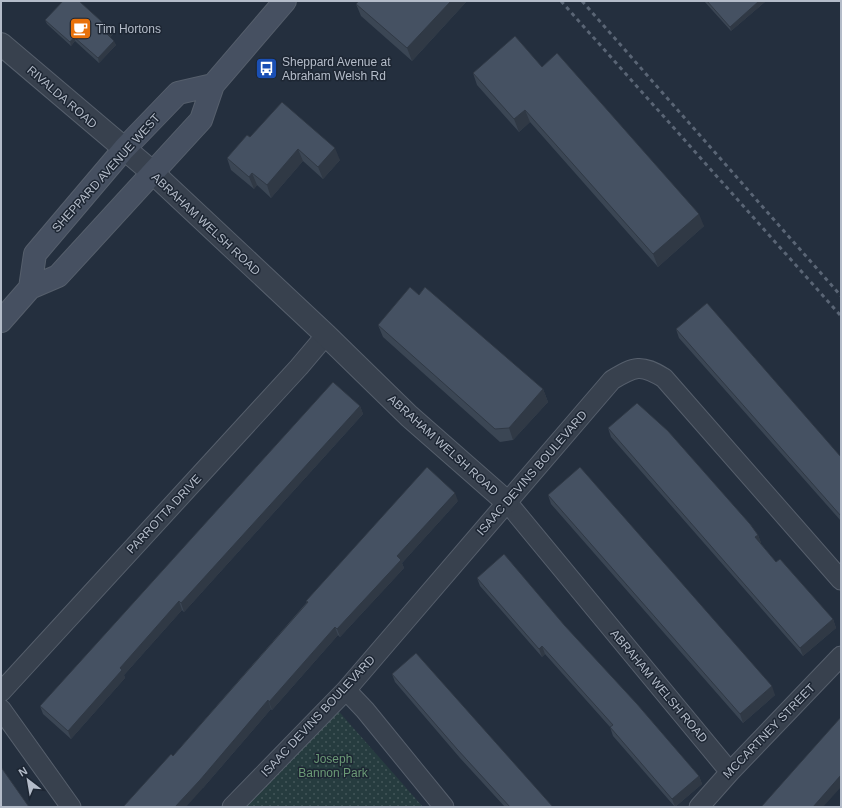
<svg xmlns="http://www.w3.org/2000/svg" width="842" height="808" font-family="Helvetica,sans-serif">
<defs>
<pattern id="park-dots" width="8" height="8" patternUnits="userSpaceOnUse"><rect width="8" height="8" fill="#263c3f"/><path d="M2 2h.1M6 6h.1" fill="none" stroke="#435659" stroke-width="1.8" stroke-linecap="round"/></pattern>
</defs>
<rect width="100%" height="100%" fill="#242f3e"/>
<!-- park -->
<path fill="url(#park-dots)" d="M334,706l89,101h-184z"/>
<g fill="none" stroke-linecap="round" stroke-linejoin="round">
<defs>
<path id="minor" d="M507,502l223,270
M346,690l19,20 79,97
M1,692l298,-325 27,-32
M1,709l70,98
M232,807l114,-117 266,-310c23,-14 29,-16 52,-2l177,202
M699,807l31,-35 111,-116"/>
<path id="tertiary" d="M1,44l151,128 174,163 83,81 98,86"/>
<path id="secondary" d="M30,288l5,-34 89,-105 54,-56 35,-8
M1,321l29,-33 28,-12 143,-156 12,-35 72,-84"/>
</defs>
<!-- minor casing -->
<use href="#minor" stroke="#565f6c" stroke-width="21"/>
<!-- tertiary casing -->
<use href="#tertiary" stroke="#565f6c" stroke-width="24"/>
<!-- secondary casing -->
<use href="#secondary" stroke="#565f6c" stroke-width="24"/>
<!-- minor -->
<use href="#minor" stroke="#38414e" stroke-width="19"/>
<!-- tertiary -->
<use href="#tertiary" stroke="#38414e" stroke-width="22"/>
<!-- secondary -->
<use href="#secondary" stroke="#465061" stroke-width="22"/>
<!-- rail -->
<path stroke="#5a6575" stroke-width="3" stroke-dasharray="4 4" stroke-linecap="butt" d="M561,1l280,315
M582,1l259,295"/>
</g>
<!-- wall -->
<path fill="#3b4654" d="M359,1h108l-55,60 -51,-45 -5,-12z
M704,1h62l-35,30z
M45,20l66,10 2,4 -3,3 6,8 -17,18 -24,-22 -4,5 -24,-22z
M542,67l162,159 -46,41 -128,-145 -11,10 -42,-47 -4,-12z
M250,137l90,23 -17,19 -20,-18 -32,37 -14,-13 -3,4 -23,-19 -4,-12z
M378,325l165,64 5,13 -35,38 -13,2 -117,-105z
M676,329l165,128v64l-162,-183z
M360,406l3,8 -179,198 -2,-2 -58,65 1,3 -54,61 -28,-25 -3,-8z
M608,428l150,107 3,8v1l15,18 57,57 3,9 -33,28 -192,-219z
M548,495l227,200 -32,28 -192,-219z
M458,501l-56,62 2,5 -64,69 -2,-2 -66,75 -1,-1 -68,79 -30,-32 134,-154 -1,-1z
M477,578l88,48 134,150 3,8 -27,23 -62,-71 -3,-9 -65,-73 -3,3 -62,-71z
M392,674l161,133h-48l-45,-49 -65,-76z"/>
<!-- shaded-wall -->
<path fill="#303945" d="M451,1h16l-55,60 -5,-13z
M759,1h7l-35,30 -1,-4z
M111,30l2,4 -4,5 -2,-5z
M74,37l1,4 -4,5 -1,-4z
M114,41l2,4 -17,18 -1,-5z
M525,110l5,12 -11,10 -5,-13z
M335,148l5,12 -17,19 -5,-12z
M298,149l5,12 -32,37 -4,-13z
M252,173l5,12 -3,4 -5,-12z
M699,214l5,12 -46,41 -5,-13z
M543,389l5,13 -35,38 -4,-12z
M360,406l3,8 -179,198 -3,-9z
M455,493l3,8 -56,62 2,5 -64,69 -3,-8 60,-73z
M758,535l3,8 -3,3 -3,-9z
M179,601l3,9 -58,65 1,3 -54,61 -3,-8 52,-63z
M833,619l3,9 -33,28 -3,-8z
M335,627l3,8 -66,75 -3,-8z
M542,646l3,8 -3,3 -3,-8z
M772,686l3,9 -32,28 -3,-9z
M268,700l3,9 -68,79 -17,19h-11z
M841,775v12l-18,20h-10z
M699,776l3,8 -27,23 -3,-8z"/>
<!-- building -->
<path fill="#455162" stroke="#303945" d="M63,1h16l32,29 -4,4 7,7 -16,17 -24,-21 -4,5 -25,-22z
M359,1h92l-44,47 -51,-44z
M707,1h52l-29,26z
M515,36l27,31 15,-14 142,161 -46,40 -128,-144 -11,9 -41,-46z
M282,102l53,46 -17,19 -20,-18 -31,36 -15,-12 -3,4 -22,-19 20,-23 3,2z
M410,287l9,8 6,-8 118,102 -34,39 -14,1 -117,-104z
M707,303l134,154v59l-165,-187z
M333,382l27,24 -179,197 -2,-2 -59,67 2,2 -54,61 -28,-25z
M637,403l31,28 82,93 8,11 -3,2 21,25 4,-3 53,60 -33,29 -192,-220z
M427,467l28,26 -58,63 4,4 -64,69 -2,-2 -66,75 -1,-2 -68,80 -25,27h-52l48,-53 2,2 135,-154 -2,-1z
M580,467l192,219 -32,28 -192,-219z
M504,554l61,72 72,78 62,72 -27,23 -62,-72 3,-2 -71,-79 -3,3 -62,-71z
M416,653l137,154h-43l-53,-58 -65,-75z
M841,717v58l-28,32h-52z
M1,767l28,40h-28z"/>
<!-- icons -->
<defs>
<symbol id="cafe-square" viewBox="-11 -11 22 22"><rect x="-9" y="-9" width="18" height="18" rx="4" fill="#e8710a" stroke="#1d2633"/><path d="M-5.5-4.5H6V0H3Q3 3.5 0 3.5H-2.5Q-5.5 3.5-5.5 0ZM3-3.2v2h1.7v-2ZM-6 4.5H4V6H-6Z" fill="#fff"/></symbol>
<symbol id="bus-square" viewBox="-11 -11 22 22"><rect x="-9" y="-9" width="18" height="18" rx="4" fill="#1a4fb4" stroke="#1d2633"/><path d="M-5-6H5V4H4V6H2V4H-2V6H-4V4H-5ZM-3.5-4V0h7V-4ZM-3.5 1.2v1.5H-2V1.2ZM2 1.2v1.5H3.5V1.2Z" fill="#fff"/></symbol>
</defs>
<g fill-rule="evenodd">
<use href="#cafe-square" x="68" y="16" width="25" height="25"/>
<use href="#bus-square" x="254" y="56" width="25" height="25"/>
</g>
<g text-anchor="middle" stroke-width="3" stroke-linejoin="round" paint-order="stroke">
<!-- poi labels -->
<g font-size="12" fill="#b4bcc9" stroke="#1d2633" text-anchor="start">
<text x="96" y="33">Tim Hortons</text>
<text x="282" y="66">Sheppard Avenue at<tspan x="282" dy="14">Abraham Welsh Rd</tspan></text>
</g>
<!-- street labels -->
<g font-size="12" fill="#b4bcc9" stroke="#1d2633">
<text transform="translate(62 97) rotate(41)" y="4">RIVALDA ROAD</text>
<text transform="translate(106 173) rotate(-48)" y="4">SHEPPARD AVENUE WEST</text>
<text transform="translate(206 224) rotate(43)" y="4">ABRAHAM WELSH ROAD</text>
<text transform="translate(443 445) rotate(42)" y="4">ABRAHAM WELSH ROAD</text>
<text transform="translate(532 473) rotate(-49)" y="4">ISAAC DEVINS BOULEVARD</text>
<text transform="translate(164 514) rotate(-47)" y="4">PARROTTA DRIVE</text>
<text transform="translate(659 686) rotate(50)" y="4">ABRAHAM WELSH ROAD</text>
<text transform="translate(318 716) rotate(-47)" y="4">ISAAC DEVINS BOULEVARD</text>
<text transform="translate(769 731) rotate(-46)" y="4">MCCARTNEY STREET</text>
</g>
<!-- park labels -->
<g font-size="12" fill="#6b9a76" stroke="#1d2633">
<text x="333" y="763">Joseph<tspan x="333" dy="14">Bannon Park</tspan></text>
</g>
</g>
<!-- border -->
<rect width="842" height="808" fill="none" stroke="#b4bcc9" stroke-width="4"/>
<!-- north arrow -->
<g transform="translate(28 780) rotate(329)" stroke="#1d2633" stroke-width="3" paint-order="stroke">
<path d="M0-3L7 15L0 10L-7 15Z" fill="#b4bcc9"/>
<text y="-6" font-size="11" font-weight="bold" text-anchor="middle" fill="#b4bcc9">N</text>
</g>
</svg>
